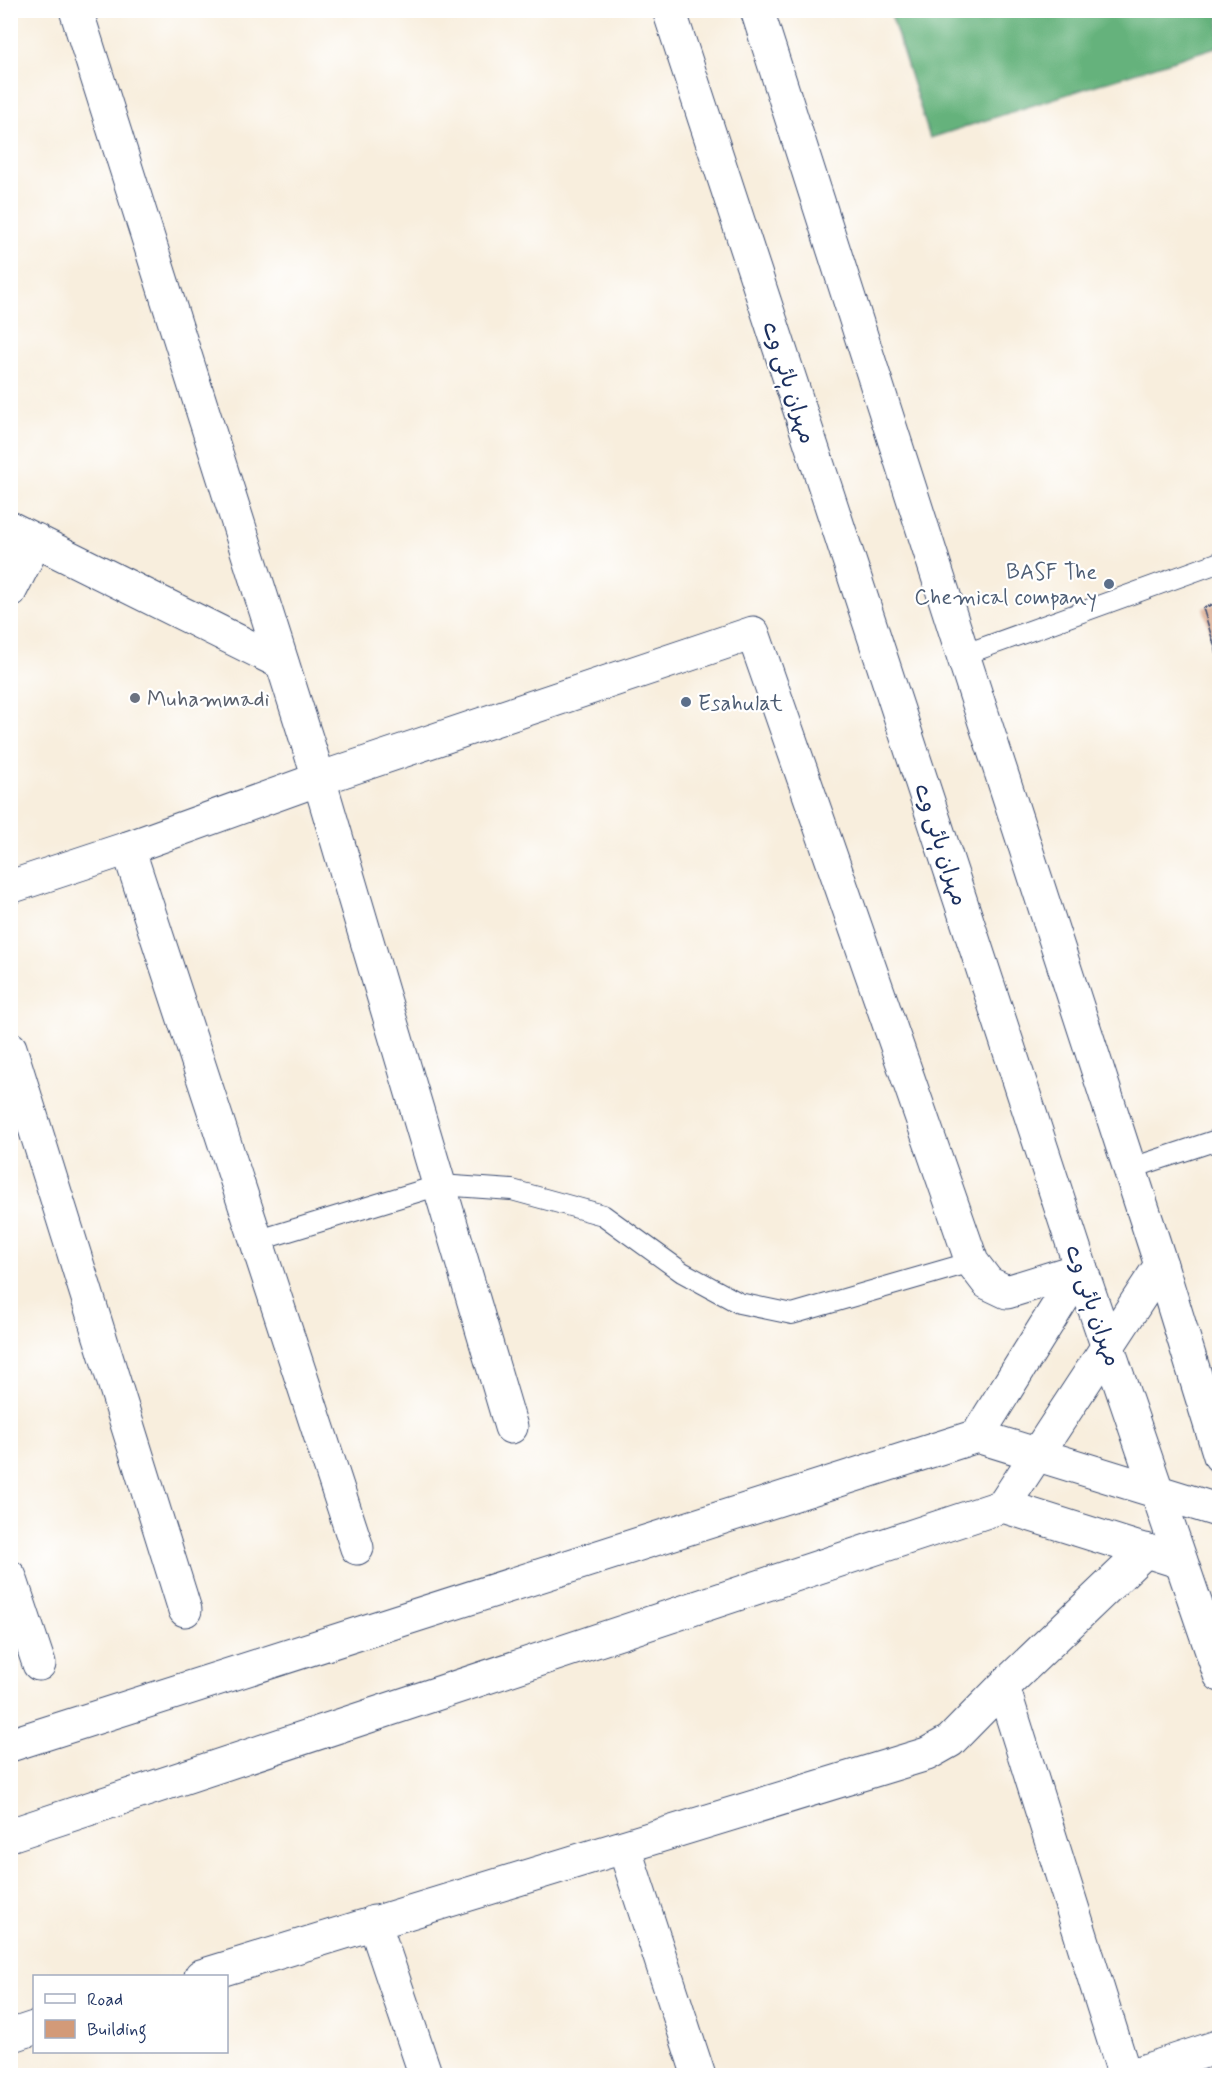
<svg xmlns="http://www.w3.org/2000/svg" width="1230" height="2086" font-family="Mynerve,'Playpen Sans Arabic',sans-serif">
<rect width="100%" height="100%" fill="#fff"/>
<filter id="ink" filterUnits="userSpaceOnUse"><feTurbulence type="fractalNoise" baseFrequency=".0167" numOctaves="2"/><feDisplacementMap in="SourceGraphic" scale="12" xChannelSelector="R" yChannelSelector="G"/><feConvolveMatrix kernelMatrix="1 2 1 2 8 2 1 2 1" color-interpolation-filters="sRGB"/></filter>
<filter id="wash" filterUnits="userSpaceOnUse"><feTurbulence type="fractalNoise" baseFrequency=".008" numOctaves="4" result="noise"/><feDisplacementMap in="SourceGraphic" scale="24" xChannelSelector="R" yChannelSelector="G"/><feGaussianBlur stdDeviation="1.35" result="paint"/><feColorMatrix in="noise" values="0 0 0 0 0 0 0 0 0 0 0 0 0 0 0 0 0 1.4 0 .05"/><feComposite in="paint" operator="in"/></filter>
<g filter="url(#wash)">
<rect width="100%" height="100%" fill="#f8eedd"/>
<!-- forest -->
<path fill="#65b27b" stroke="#40706c" stroke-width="1.5" d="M890,11h329v35l-289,92z"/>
<g id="blocks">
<!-- building -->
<path fill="#d39a78" d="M1220,602v59h-1l-16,-53z"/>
</g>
</g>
<g filter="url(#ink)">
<use href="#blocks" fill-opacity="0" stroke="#3c4c71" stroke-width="1.5"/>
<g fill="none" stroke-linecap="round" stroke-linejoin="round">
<defs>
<path id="lane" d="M963,655l257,-93
M1129,1169l91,-30
M256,1241l184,-56 72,5 91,25 79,57 57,31 53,11 180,-52"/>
<path id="street" d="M10,528l272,135
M10,591l26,-51
M319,779l192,648
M128,848l229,700
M10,1048l175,562
M10,1577l29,87
M1003,1687l122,389
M624,1847l75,229
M374,1922l52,154
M201,1976l726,-222 23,-13 53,-54 143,-137
M10,2036l24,-8
M1129,2076l91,-30"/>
<path id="secondary" d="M76,10l243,769
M10,887l118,-39 191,-69 434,-146 219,629 16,21 19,9 74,-23
M977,1436l104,-167
M1003,1506l178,56
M10,1745l967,-309 243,75
M10,1835l993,-329 158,-241"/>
<path id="primary" d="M669,10l412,1259 139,406
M757,10l206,645 198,610 59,191"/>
</defs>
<!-- lane casing -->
<use href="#lane" stroke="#3c4c71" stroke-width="22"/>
<!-- street casing -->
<use href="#street" stroke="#3c4c71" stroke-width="35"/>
<!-- secondary casing -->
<use href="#secondary" stroke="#3c4c71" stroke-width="35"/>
<!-- primary casing -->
<use href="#primary" stroke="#3c4c71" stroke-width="35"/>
<!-- lane -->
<use href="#lane" stroke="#fff" stroke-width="20"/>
<!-- street -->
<use href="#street" stroke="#fff" stroke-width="33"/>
<!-- secondary -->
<use href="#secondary" stroke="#fff" stroke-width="33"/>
<!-- primary -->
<use href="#primary" stroke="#fff" stroke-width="33"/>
</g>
</g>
<!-- markers -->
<g fill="#5c6f8a" stroke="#fff" stroke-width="2">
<circle cx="1109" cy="584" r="6"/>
<circle cx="686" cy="702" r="6"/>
</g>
<circle fill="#6b7280" stroke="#fff" stroke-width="2" cx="135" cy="698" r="6"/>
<g text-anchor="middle" stroke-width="4.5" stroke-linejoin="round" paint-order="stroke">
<!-- street labels -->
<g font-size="22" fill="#1b2f5e" stroke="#fff">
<text transform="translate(790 382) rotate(72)" y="8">مہران ہائی وے</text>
<text transform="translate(942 844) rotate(72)" y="8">مہران ہائی وے</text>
<text transform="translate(1094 1305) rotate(71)" y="8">مہران ہائی وے</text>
</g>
<!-- service labels -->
<g font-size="22" fill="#4e5e75" stroke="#fff" text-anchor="end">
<text x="1097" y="579">BASF The<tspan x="1097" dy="25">Chemical company</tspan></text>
<text x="698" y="710" text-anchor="start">Esahulat</text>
</g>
<!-- worship labels -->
<g font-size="22" fill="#5b616d" stroke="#fff" text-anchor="start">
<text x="147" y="706">Muhammadi</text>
</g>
</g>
<!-- margin -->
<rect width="1230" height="2086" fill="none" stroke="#fff" stroke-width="36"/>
<!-- legend -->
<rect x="33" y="1975" width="195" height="78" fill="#ffffff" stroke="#a4acbf" stroke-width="1.5"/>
<rect x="45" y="1994" width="30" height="9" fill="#ffffff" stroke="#a4acbf" stroke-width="1.5"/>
<text x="87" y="2005" font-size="18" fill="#1b2f5e">Road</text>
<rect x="45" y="2020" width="30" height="18" fill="#d39a78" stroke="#a4acbf" stroke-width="1.5"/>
<text x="87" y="2035" font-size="18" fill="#1b2f5e">Building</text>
</svg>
